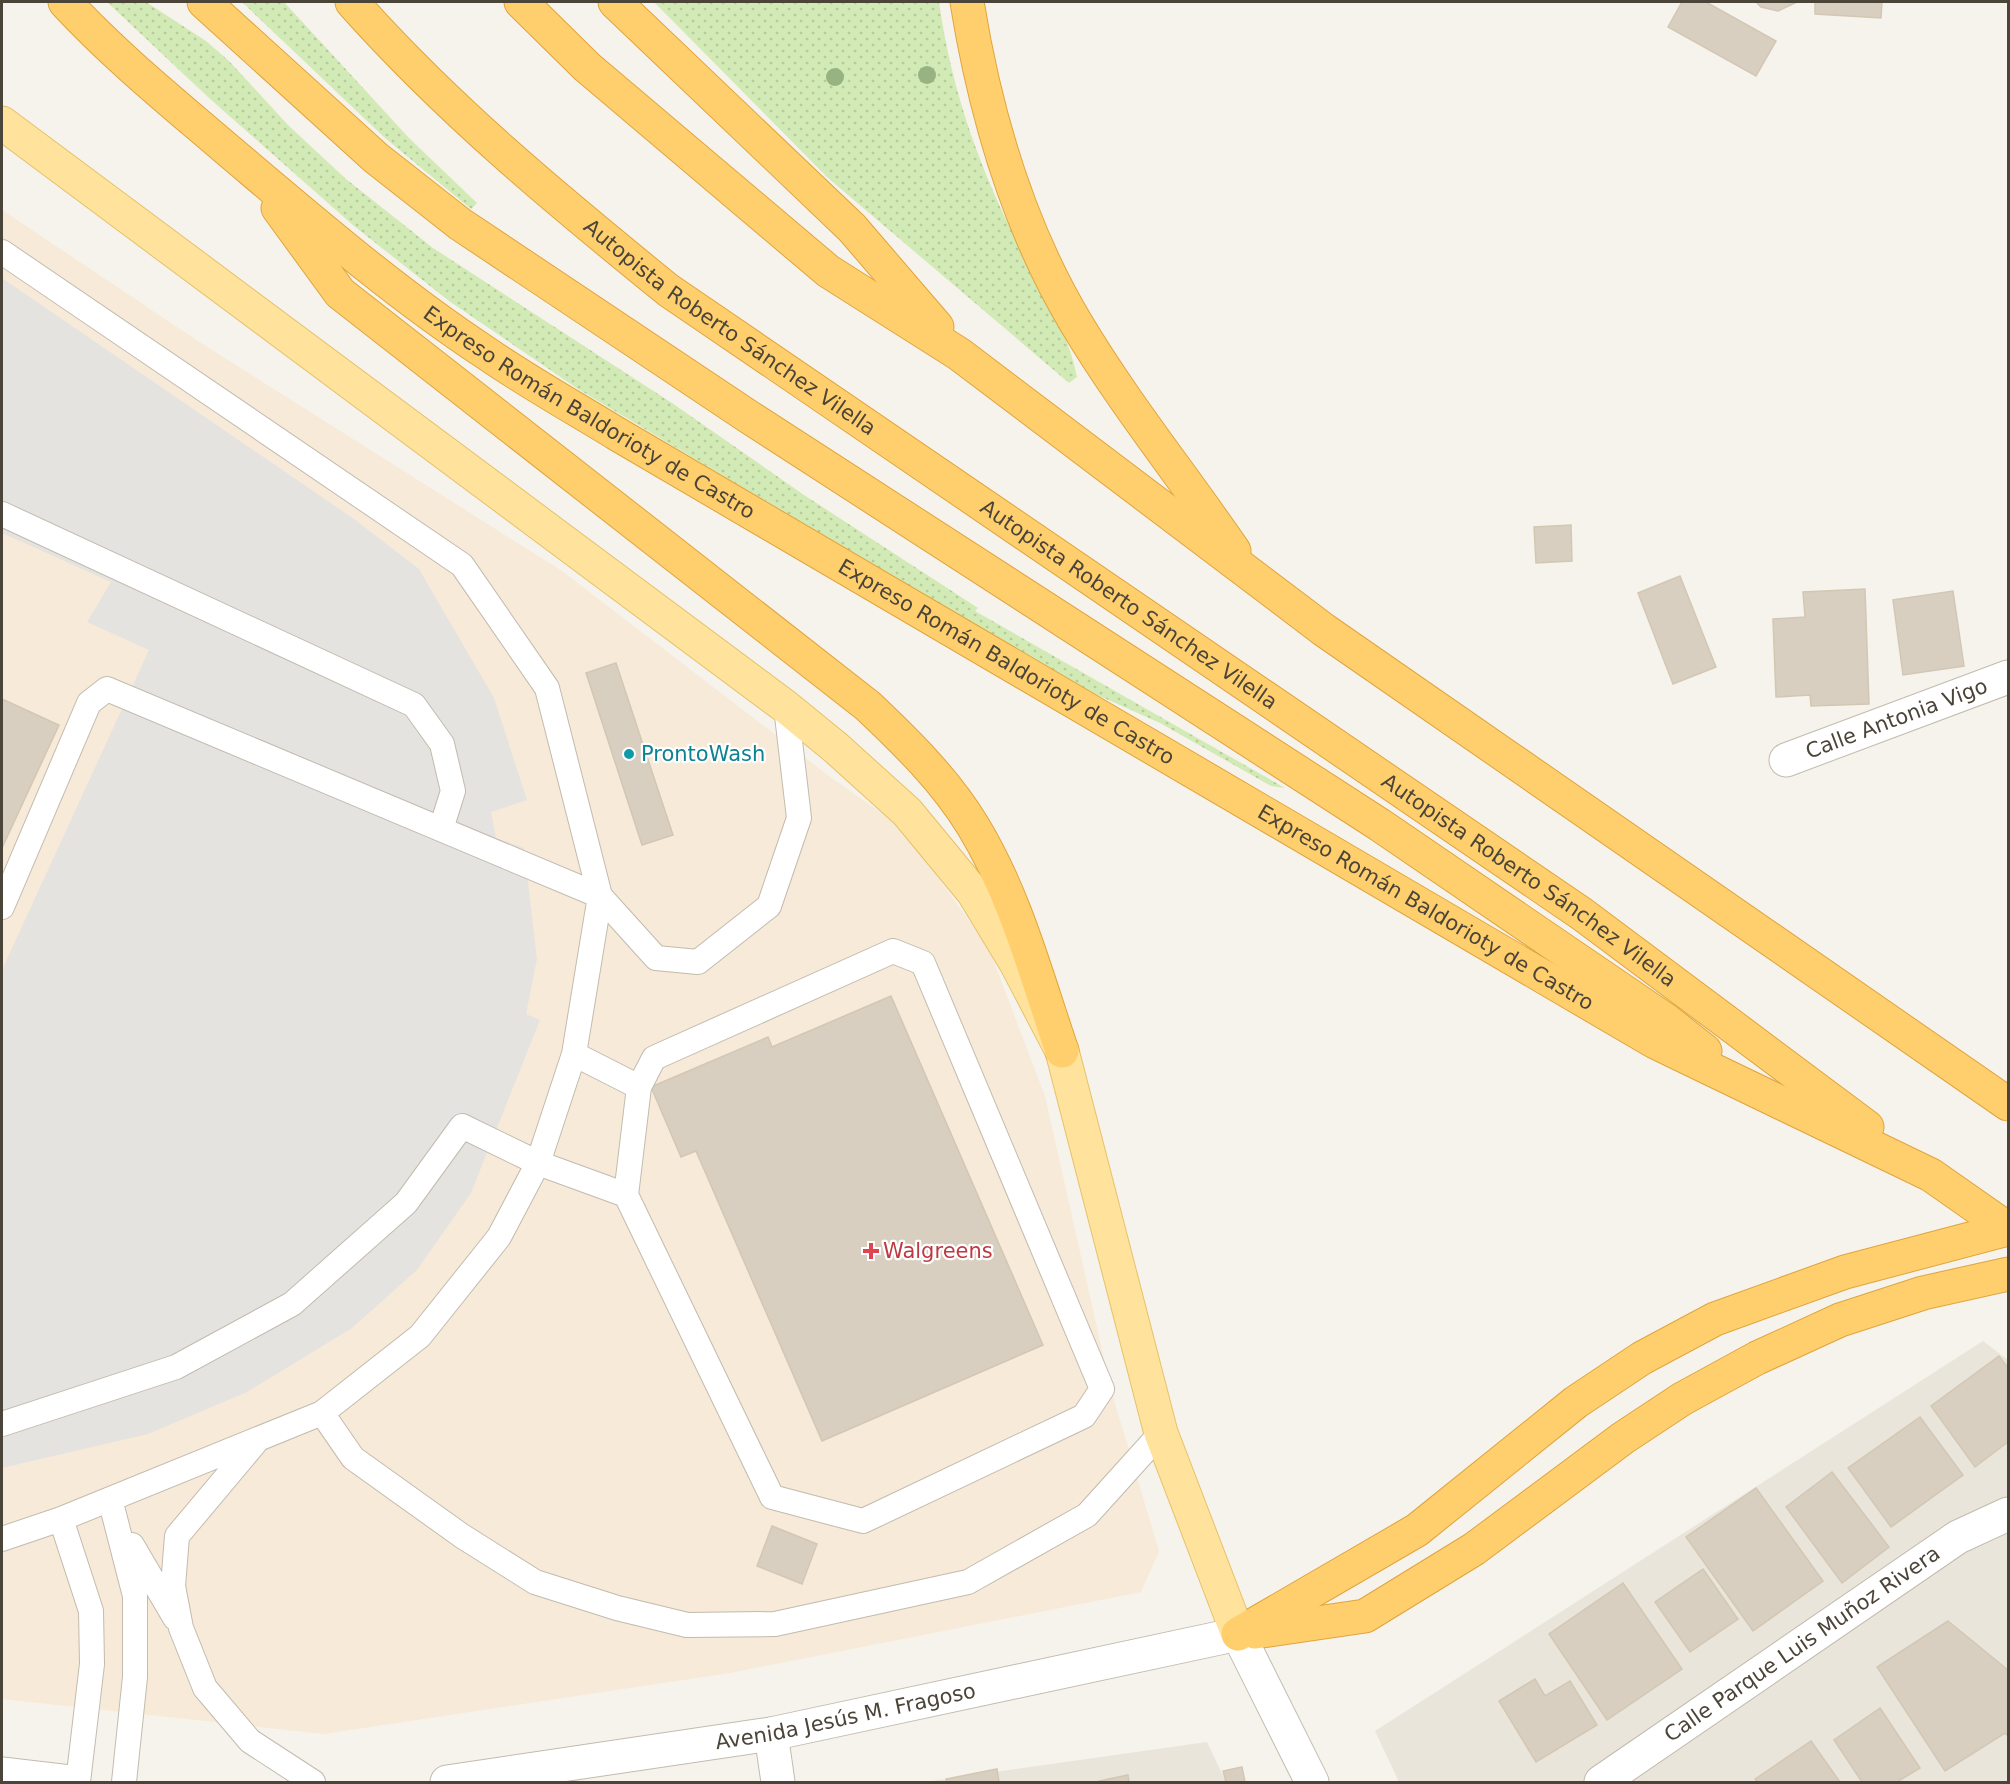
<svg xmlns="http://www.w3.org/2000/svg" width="2010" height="1784" font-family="'DejaVu Sans',sans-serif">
<defs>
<pattern id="grass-dots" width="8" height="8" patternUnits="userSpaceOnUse" patternTransform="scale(1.5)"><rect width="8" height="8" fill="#d2eab5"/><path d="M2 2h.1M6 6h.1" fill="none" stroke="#b6ca9c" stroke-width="1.8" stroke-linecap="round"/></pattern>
</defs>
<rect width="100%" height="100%" fill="#f6f3ec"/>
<!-- residential -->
<path fill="#eae5da" d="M1983,1341l25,19v422h-609l-24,-51z
M1207,1742l19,40h-301z"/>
<!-- commercial -->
<path fill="#f7ead8" d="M2,210l196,131 364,230 271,208 69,48 87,122 56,147 66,294 48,161 -18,41 -411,81 -406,61 -322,-35z"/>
<!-- grass -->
<path fill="url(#grass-dots)" d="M107,2h39l60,39 23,20 59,64 58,54 87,69 239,155 132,92 174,113 -3,3 310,177 -14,-2 -111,-63 -94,-42 -488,-292 -129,-88 -95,-75 -145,-128z
M242,2h42l125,136 68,65 -6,6 -86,-71z
M654,2h285c12,84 37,157 75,234 22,46 53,90 63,141l-8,6 -241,-205z"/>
<!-- parking -->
<path fill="#e5e3e0" d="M2,278l352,241 65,50 75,129 33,102 -36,12 5,26 28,10 13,111 -11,55 14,6 -69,173 -54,77 -65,58 -105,64 -99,42 -146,34v-498l147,-320 -62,-28 24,-40 -109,-49z"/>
<!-- building -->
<path fill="#d8cfc1" stroke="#d3c7b4" stroke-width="1.5" d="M1682,2h24l70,39 -20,35 -88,-49z
M1756,2h41l-19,9 -17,-4z
M1815,2h67l-1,16 -66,-4z
M1571,525l1,36 -36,2 -2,-36z
M1680,576l36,91 -43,17 -35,-91z
M1865,589l4,115 -58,2 -1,-11 -34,2 -3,-78 32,-2 -2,-25z
M1953,591l11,75 -61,9 -10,-75z
M616,663l57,172 -31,10 -56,-172z
M2,699l57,26 -57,123z
M891,996l152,349 -221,96 -126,-290 -15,6 -30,-70 117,-50 4,10z
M1999,1356l9,12v74l-33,25 -44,-61z
M1920,1417l43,58 -72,52 -43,-59z
M1832,1472l57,75 -47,36 -56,-76z
M1756,1488l67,93 -70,50 -67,-94z
M772,1526l45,18 -15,40 -45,-18z
M1703,1569l35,50 -48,33 -35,-50z
M1623,1583l59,86 -75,51 -58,-86z
M1948,1621l60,49v66l-3,-3 -60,38 -68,-104z
M1535,1679l10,17 25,-15 27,44 -61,37 -37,-61z
M1880,1708l40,60 -23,14h-35l-28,-42z
M1811,1741l29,41h-82l-3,-3z
M1242,1767l3,15h-19l-3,-11z
M997,1769l2,13h-52l-1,-3z
M1128,1775l1,7h-30v-1z"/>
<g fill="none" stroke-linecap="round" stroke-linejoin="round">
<defs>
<path id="service" d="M2,252l460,313 85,123 53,208 -26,158 -36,109 -39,74 -79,99 -98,77 -261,106 -59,20
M2,514l412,191 28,39 11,47 -12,38
M2,907l87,-204 18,-14 493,207 56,62 42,4 71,-56 30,-88 -13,-111
M574,1054l65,33
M322,1413l31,45 109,78 73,46 82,26 70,17 88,-1 193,-42 119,-67 74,-82
M2,1424l174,-57 116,-63 114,-101 56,-77 76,37 88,32 146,302 91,24 221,-105 18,-27 -179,-426 -30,-12 -239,107 -15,29 -13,108
M255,1443l-78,93 -4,50 8,42 24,60 45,53 63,41
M110,1499l25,97v81l-11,105
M61,1519l30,92 1,53 -14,118
M132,1545l43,73"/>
<g id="minor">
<path id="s1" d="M1786,760l222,-83"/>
<path d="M771,1734l7,48"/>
<path id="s2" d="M1601,1782l357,-245 50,-23"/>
</g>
<g id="tertiary">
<path d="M2,1774l68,8"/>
<path id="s3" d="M447,1782l324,-48 467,-100 74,148"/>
</g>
<path id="primary" d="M2,123l784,584 49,40 72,65 66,80 43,71 46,88 99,382 77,201"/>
<g id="motorway">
<path id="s4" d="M65,2c50,54 108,101 164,149 83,70 166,142 257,202 42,29 87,54 131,81l1038,608 276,133 77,54"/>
<path d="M204,2l172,156 84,66 289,193 631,408 287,196 38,30"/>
<path id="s5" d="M352,2c96,108 204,197 316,288l914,624 285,213"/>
<path d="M521,2l66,65 241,204 131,83 365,276 684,474"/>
<path d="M615,2l237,226 85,99"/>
<path d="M967,2c18,111 51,224 109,321 47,79 106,152 158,228"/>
<path d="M278,208l62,85 528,413c38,36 77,74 105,120 42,69 63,149 89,225"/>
<path d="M1255,1632l110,-16 109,-67 149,-111 59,-39 75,-41 83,-38 83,-27 85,-19"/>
<path d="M1238,1634l179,-104 159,-128 66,-44 73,-39 130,-47 163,-43"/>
</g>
</defs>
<!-- service casing -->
<use href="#service" stroke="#c2bbae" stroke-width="26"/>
<!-- minor casing -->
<use href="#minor" stroke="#c2bbae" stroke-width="35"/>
<!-- tertiary casing -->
<use href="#tertiary" stroke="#c2bbae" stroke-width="35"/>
<!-- primary casing -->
<use href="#primary" stroke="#e6c16a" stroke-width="35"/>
<!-- motorway casing -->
<use href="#motorway" stroke="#e0a43c" stroke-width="35"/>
<!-- service -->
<use href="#service" stroke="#fff" stroke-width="24"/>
<!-- minor -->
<use href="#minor" stroke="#fff" stroke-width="33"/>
<!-- tertiary -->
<use href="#tertiary" stroke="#fff" stroke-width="33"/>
<!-- primary -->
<use href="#primary" stroke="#ffe39c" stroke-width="33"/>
<!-- motorway -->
<use href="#motorway" stroke="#ffcf6e" stroke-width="33"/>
</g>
<!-- trees -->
<g fill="#97b381">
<circle cx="927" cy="75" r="9"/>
<circle cx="835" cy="77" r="9"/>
</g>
<!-- markers -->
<circle fill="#0f9aa8" stroke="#fff" stroke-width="2" cx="629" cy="754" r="6"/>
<path fill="#e0444e" stroke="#fff" stroke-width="2" d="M868 1242h6v6h6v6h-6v6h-6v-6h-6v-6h6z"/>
<g text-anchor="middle" stroke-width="4.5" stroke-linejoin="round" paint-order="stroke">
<!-- street labels -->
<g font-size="21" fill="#4b4439" stroke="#fff">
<text dy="7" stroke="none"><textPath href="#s5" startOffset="500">Autopista Roberto Sánchez Vilella</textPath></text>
<text dy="7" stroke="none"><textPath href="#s4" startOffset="668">Expreso Román Baldorioty de Castro</textPath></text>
<text dy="7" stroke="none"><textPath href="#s5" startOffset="986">Autopista Roberto Sánchez Vilella</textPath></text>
<text dy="7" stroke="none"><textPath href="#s4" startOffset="1154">Expreso Román Baldorioty de Castro</textPath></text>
<text dy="7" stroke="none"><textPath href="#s1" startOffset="118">Calle Antonia Vigo</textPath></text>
<text dy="7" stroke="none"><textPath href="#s5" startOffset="1472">Autopista Roberto Sánchez Vilella</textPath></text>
<text dy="7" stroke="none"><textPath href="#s4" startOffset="1640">Expreso Román Baldorioty de Castro</textPath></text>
<text dy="7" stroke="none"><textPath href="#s2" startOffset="244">Calle Parque Luis Muñoz Rivera</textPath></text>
<text dy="7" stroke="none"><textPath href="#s3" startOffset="404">Avenida Jesús M. Fragoso</textPath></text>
</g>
<!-- culture labels -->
<g font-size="21" fill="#0d838f" stroke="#fff" text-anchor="start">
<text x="641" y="761">ProntoWash</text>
</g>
<!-- health labels -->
<g font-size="21" fill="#be3a42" stroke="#fff" text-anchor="start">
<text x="883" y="1258">Walgreens</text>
</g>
</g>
<!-- border -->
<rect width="2010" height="1784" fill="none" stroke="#4b4439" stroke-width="6"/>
</svg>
